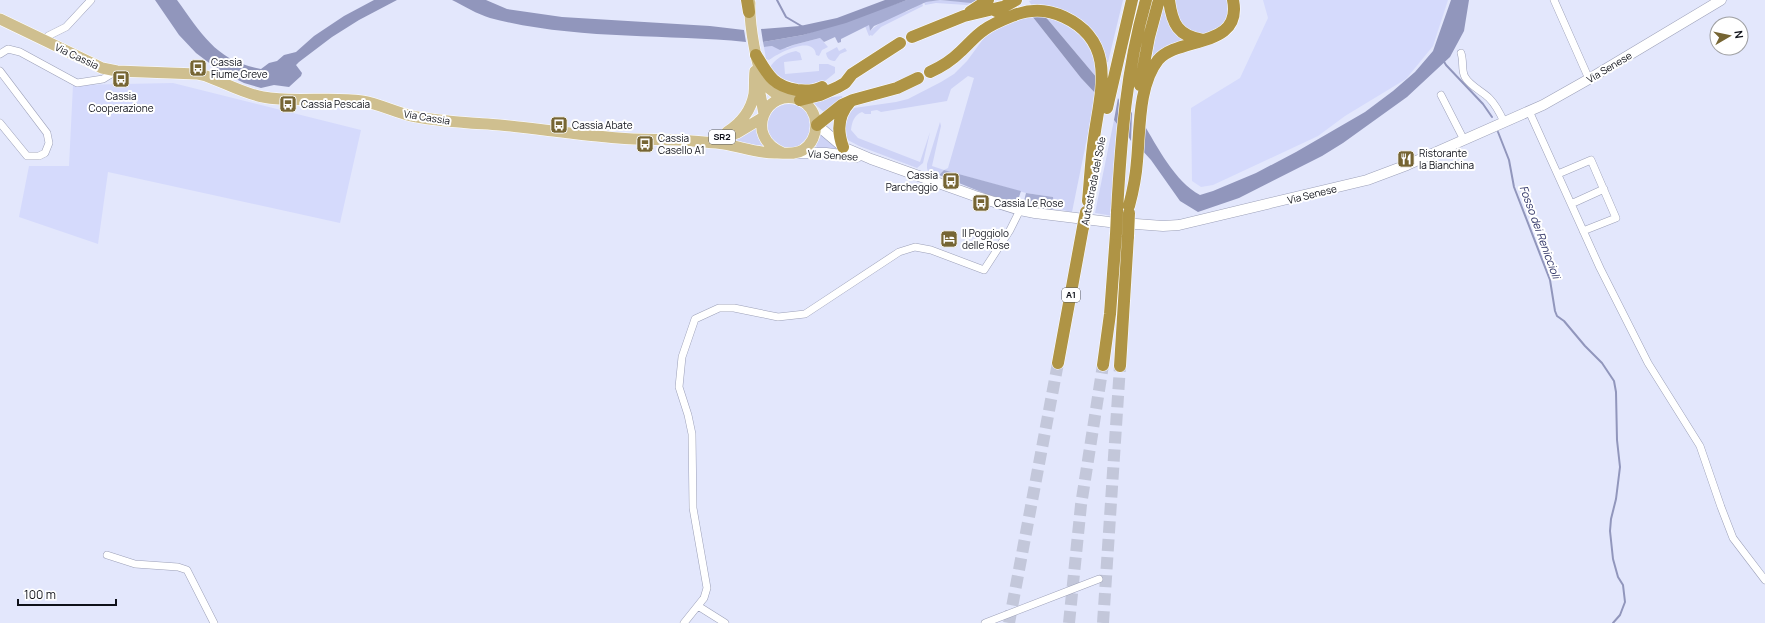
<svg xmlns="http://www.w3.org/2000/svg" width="1765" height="623" font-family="Manrope,sans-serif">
<rect width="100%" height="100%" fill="#e3e7fc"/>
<!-- built -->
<path fill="#d5dafc" d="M1263,0h185l-15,46 -27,33 -61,37 -27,20 -105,49 -12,2 -9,-6 -1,-73 49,-30 28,-60z
M173,83l188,47 -21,93 -232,-51 -10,72 -79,-27 10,-51h40l4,-81z"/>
<!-- green -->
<path fill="#ced3f6" d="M939,0l28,2 4,1 -4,2 -31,-2 -11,2 -1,-3z
M1032,0h91l-15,62h-2c-7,-24 -25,-50 -51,-54 -8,-2 -15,-2 -23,-2l-3,-5z
M1172,0h56l-1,21 -21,15 -23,-7z
M922,3l1,3 -42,21 -9,9 -1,-1 -2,1 -4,-10 4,-1 1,6c11,-10 24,-16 38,-20 5,-2 9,-6 14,-8z
M1164,4l22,36 -17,5 -17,14 3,-24z
M1044,15l25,8 23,25 5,30z
M1032,16l49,62 15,16 -24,118 -10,-2 2,-4 -4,-2 -5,5 -6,2 5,-3 -1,-11 -27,-4 -82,-23 -5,5 -11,-3 -1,-4v-4l13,-42 1,4 -9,40 12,4 4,-2 26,-90 -6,-2 -17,13 -4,12 -66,11 -4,-2 -6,1v3h-6l-3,-2c-8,3 -10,10 -11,18l7,8 62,24 10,-30 -7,31 -6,5 -58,-22 -13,-7c-3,-12 0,-22 8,-31l42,-6 12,-3 33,-17 13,-8 13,-13 22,-30 25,-12z
M820,38l8,9 -6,3 -3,6 -3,-1c-2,-21 -38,-2 -47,5l-3,-1 -2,-12 8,-1 15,2 6,-3z
M837,47l2,4 6,-3 2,3 -7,3 -5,7c-5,0 -8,-2 -9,-8z
M796,51l4,2 2,7 -18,2 1,12 34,-3v-7h9l7,3v6l-10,8 -8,3 -1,-2c-8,5 -23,5 -32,0 -6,-3 -11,-9 -15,-13 5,-10 16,-16 27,-18z
M842,96l1,2 -19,14 -12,-10 12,-4z
M767 126a22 22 0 1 1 44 0a22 22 0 1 1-44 0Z
M1114,120l4,5 -5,91 -18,-3z
M757,127l1,7 5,12 -45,-6z
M821,133l36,21 -40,-6 -1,-3z"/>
<!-- forest -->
<path fill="#a7add3" d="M907,0h70l-6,3 -31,-3 -14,2 -45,21 -7,3 -4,5 -1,-6 -28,14v3l-3,1 -3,-6 -11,5 -4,-4 -27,7 -13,5 -8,-4 -8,1 -1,-5 40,-7z
M944,170l77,21 -4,12 -31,-9 -47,-19z
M1026,193l27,4 1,11 -5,3 -26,-6z"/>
<!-- water -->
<path fill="#9196bc" d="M155,0h22c25,34 39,61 84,69l8,-6 8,-2 7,-6 12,-3 18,-16 30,-20 30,-16h23l-38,20 -27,17 -33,25 -3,3 6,8 -1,3 -12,11 -15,-2 -13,3 -17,-5 -24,-12 -24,-18 -17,-18z
M452,0h34l21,9 55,8 148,9 34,4 2,12c-84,-8 -174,-2 -256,-24 -13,-4 -26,-12 -38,-18z
M885,0h22l-61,23 -43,12 -40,7 -2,-13 39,-3 37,-8z
M1451,0h18l-5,31 -14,26 -43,40 -64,46 -21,13 -83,42 -41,14 -18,-11 -29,-41 -10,-11 2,-26c14,23 32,59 57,72l13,-4 43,-18 40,-21 69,-40 28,-21 22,-19 18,-21z
M1044,15l53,63 -1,16 -15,-16 -49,-62z
M1118,98l1,2 -1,25 -4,-5z
M1130,110l2,3 -1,28 -3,-5z"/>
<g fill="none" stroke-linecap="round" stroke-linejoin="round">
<!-- stream -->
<path stroke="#9196bc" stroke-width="2" d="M777,0l9,17 17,10
M1443,60l3,5 37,39 9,13
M1498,132l11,28 5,27 36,93 5,31 2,5 7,5 21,25 17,17 12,18 2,11 1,48 3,27 -4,32 -5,20 -1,12 3,28 5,18 5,8 2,17 -5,13 -7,8"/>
<!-- motorway-tunnel -->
<path stroke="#c3c7da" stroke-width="12" stroke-dasharray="12 6" stroke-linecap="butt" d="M1009,623l49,-260
M1069,623l12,-118 22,-140
M1103,623l17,-257"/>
<defs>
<path id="minor" d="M1554,0l35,79
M44,41l4,-5 18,-9 25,-27
M1461,53c3,9 0,17 4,24 5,9 17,14 24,21 7,7 11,15 15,24
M0,54l8,-5 12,3 57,31 26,-4 13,-8
M0,71l47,62 2,10 -4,10 -6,3h-12l-27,-33
M1441,95l23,45
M1529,111l71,157 48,95 52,83 21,61 12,31 32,42
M1558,174l33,-14 25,58 -33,13
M1571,204l33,-15
M107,555l28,9 43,3 9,3 27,53
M698,606l27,17
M684,623l20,-25 3,-10 -14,-80 -1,-74 -4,-19 -9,-28 3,-30 13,-38 24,-11h15l44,9 27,-3 94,-62 16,-5 16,3 53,20 26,-40 10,-20
M985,623l114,-44"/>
<path id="secondary" d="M817,125l26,22 28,12 104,37 45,14 15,3 74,9 54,4 16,-1 188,-45 40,-15 136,-60 46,-26 132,-79
M795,153h31l31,4"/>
<path id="primary" d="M750,3c-1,17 6,69 17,83 4,5 11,9 18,12
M0,19l102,49 15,3 80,3 9,2c17,6 39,18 57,21 31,6 67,-1 99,4 19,3 36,13 55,16 27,5 56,6 83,8 40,4 78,10 118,13 20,2 41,1 61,2 15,1 31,2 45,4 18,3 36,10 53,9 9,0 18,2 26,-3 18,-12 17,-41 -3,-50 -33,-14 -58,36 -17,53
M758,83l6,31
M727,132c14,-9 24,-21 27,-38 1,-8 0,-15 1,-23
M714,138l13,-1 10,-4 25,-15"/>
<path id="motorway" d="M747,0l2,12
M1169,0c3,24 9,36 34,40
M996,11l20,-11
M970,12l18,-12
M912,37l52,-21 38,-9
M756,55c12,20 17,31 41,35 8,1 17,1 25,-3
M930,72c11,-5 21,-11 30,-20 8,-7 15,-16 24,-22 8,-6 18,-10 28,-14 17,-7 35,-7 52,1 54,25 36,76 30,121 -3,21 -4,42 -6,63
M1140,85l9,-48 10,-37
M800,100l20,-5 18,-8 7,-4 7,-9 48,-31
M1107,108l25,-108
M817,125l25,-20 11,-5 44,-12 21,-10
M843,147c-6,-16 -5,-32 7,-45
M1129,206c4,-15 7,-30 8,-45 3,-30 1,-76 21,-101 20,-24 85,-11 75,-60
M1117,212c4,-72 9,-142 29,-212
M1058,363l25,-136
M1103,365l7,-51 6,-80
M1120,366l8,-130"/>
</defs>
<!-- minor casing -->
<use href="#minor" stroke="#9ca0b8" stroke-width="8"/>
<!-- secondary casing -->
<use href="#secondary" stroke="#9ca0b8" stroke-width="11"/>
<!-- primary casing -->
<use href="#primary" stroke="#fff" stroke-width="12"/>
<!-- motorway casing -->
<use href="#motorway" stroke="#fff" stroke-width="13"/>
<!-- minor -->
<use href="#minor" stroke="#fff" stroke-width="7"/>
<!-- secondary -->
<use href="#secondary" stroke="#fff" stroke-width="10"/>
<!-- primary -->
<use href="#primary" stroke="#cfbf8f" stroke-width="11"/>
<!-- motorway -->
<use href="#motorway" stroke="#af9445" stroke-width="12"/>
<defs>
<path id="motorway-bridge" d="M1083,227l3,-15
M1116,234l1,-22
M1128,236l1,-23"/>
</defs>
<!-- motorway-bridge casing -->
<use href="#motorway-bridge" stroke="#fff" stroke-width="13" stroke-linecap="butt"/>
<!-- motorway-bridge -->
<use href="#motorway-bridge" stroke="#af9445" stroke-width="12"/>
</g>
<!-- icons -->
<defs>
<symbol id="bus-square" viewBox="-11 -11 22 22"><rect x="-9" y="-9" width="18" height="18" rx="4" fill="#766533" stroke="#fff"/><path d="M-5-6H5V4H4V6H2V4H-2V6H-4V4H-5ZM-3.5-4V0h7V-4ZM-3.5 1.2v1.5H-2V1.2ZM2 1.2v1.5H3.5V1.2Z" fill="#fff"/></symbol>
<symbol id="restaurant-square" viewBox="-11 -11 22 22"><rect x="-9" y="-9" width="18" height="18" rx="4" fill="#766533" stroke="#fff"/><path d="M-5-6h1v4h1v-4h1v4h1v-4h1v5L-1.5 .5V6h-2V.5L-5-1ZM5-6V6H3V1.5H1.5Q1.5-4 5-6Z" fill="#fff"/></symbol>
<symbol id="hotel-square" viewBox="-11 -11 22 22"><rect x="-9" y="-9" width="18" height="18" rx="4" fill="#766533" stroke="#fff"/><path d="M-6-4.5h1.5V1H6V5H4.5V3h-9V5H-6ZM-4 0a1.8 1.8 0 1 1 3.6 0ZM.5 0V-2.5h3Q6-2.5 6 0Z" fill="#fff"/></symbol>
</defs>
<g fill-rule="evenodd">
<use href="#bus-square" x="188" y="58" width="20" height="20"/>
<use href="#bus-square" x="111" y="69" width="20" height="20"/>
<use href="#bus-square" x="278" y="94" width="20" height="20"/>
<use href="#bus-square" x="549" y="115" width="20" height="20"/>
<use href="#bus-square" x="635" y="134" width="20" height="20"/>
<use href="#restaurant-square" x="1396" y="149" width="20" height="20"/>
<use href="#bus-square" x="941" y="171" width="20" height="20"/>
<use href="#bus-square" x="971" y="193" width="20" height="20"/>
<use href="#hotel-square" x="939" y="229" width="20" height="20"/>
</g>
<g text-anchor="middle" stroke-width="4" stroke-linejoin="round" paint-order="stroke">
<!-- shield labels -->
<g fill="#fff" stroke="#57585e" stroke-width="1">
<rect x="709" y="130" width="26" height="14" rx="3"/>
<rect x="1062" y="288" width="18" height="14" rx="3"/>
</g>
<g font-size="9" font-weight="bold" fill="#0f1119">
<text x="722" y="140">SR2</text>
<text x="1071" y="298">A1</text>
</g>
<!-- street labels -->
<g font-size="10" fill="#0f1119" stroke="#fff">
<text transform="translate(77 56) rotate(25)" y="4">Via Cassia</text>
<text transform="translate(1609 67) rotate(-31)" y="4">Via Senese</text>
<text transform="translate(427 117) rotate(9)" y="4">Via Cassia</text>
<text transform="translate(833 155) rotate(4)" y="4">Via Senese</text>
<text transform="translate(1093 181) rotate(-79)" y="4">Autostrada del Sole</text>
<text transform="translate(1312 194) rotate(-14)" y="4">Via Senese</text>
</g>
<!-- poi labels -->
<g font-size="10" fill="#0f1119" stroke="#fff" text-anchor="start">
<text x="211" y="66">Cassia<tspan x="211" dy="12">Fiume Greve</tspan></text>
<text x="121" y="100" text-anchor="middle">Cassia<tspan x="121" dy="12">Cooperazione</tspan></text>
<text x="301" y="108">Cassia Pescaia</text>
<text x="572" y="129">Cassia Abate</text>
<text x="658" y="142">Cassia<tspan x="658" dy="12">Casello A1</tspan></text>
<text x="1419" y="157">Ristorante<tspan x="1419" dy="12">la Bianchina</tspan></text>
<text x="938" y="179" text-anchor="end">Cassia<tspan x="938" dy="12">Parcheggio</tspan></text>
<text x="994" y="207">Cassia Le Rose</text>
<text x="962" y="237">Il Poggiolo<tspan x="962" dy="12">delle Rose</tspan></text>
</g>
<!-- water labels -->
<g font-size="11" font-style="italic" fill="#323668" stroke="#fff">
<text transform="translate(1540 232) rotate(70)" y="4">Fosso dei Reniccioli</text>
</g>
</g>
<!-- north arrow -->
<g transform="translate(1729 36) rotate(81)"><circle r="19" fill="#ffffff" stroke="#9fa0a3"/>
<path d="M0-3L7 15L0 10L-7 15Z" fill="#766533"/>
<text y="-6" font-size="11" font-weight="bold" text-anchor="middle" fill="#0f1119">N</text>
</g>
<!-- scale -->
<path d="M18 599v6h98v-6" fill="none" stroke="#0f1119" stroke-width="2"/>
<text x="24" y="599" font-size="12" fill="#0f1119" stroke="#ffffff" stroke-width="3" paint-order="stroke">100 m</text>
</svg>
